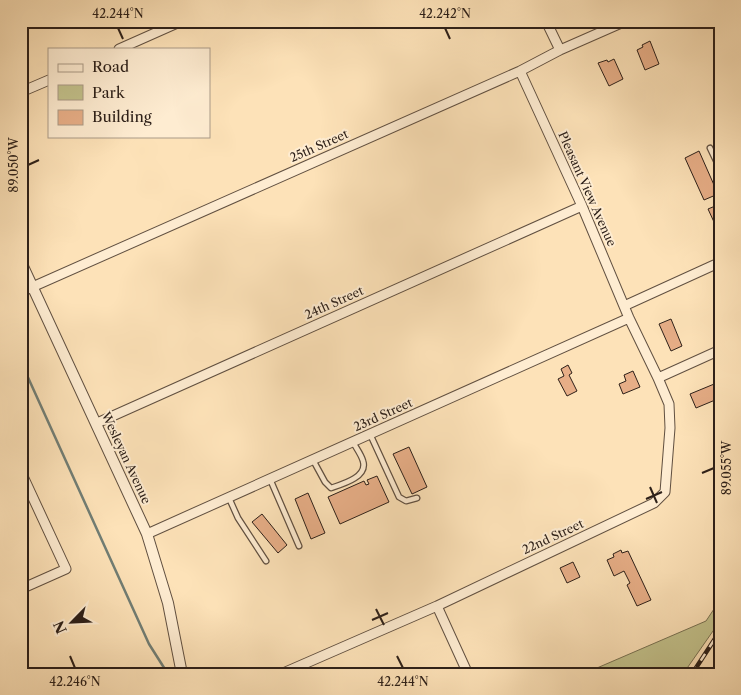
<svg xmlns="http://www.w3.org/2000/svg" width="741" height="695" font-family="'Libre Caslon Text',serif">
<rect width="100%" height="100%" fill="#fde2b8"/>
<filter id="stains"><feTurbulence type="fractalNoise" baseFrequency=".004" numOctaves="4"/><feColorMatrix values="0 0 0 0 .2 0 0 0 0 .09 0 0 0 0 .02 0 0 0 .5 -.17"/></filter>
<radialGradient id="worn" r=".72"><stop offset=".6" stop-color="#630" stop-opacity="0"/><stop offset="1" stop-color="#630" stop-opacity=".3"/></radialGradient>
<!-- green -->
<path fill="#c3c28c" stroke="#787152" d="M720,600v21l-37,53h-100l123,-53z"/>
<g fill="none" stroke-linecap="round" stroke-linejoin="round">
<!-- stream -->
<path stroke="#717e75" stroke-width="2.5" d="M21,362l128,282 19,30"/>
</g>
<!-- building -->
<path fill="#e7ae87" stroke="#2d2019" d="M650,41l9,23 -14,6 -8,-20 6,-3 -1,-2z
M614,59l9,20 -14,7 -11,-23 9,-3 1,2z
M699,151l19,43 -14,6 -19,-42z
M720,204v31l-12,-26z
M671,319l11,27 -11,5 -12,-27z
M568,365l4,8 -3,2 8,16 -10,5 -9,-17 6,-3 -3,-7z
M633,371l7,16 -17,7 -4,-10 7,-3 -2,-6z
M719,382l1,16 -24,10 -6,-14z
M409,447l18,40 -15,7 -19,-40z
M377,476l12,26 -49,22 -12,-27 36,-16 2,4 3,-1 -2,-4z
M308,493l17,40 -14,6 -16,-40z
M262,514l25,31 -9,8 -26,-31z
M621,550l1,3 6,-2 23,49 -14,6 -10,-21 3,-2 -6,-12 -10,5 -7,-16 7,-3 -1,-3z
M573,562l7,15 -13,6 -7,-15z"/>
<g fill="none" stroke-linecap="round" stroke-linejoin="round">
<defs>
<path id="service" d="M710,148l10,21
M370,434l29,63 7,4 11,-3
M313,460l12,22 6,6c12,-4 37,-11 32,-27 -2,-7 -7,-13 -10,-19
M270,479l29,67
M229,498l9,20 28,43"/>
<path id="minor" d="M546,21l14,29
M119,49l63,-28
M21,92l28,-12
M21,292l499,-221 40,-21 66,-29
M624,306l90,-41 6,-1
M658,378l62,-28
M97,423l485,-217
M21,472l45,97 -45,20
M147,534l482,-216
M437,606l31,68
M281,674l156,-68 217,-103 11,-11 5,-64 -1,-24 -11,-26 -29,-60 -47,-112 -62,-135"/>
<path id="tertiary" d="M21,262l126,272 21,69 14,71"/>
</defs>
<!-- service casing -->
<use href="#service" stroke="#615041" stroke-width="7"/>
<!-- minor casing -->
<use href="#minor" stroke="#615041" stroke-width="11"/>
<!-- tertiary casing -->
<use href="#tertiary" stroke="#615041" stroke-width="12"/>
<!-- service -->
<use href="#service" stroke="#feecd1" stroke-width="4.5"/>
<!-- minor -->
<use href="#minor" stroke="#feecd1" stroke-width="9"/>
<!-- tertiary -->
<use href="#tertiary" stroke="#feecd1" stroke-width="10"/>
<defs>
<path id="rail" d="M692,674l28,-43"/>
</defs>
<!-- rail casing -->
<use href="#rail" stroke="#2d2019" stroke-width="4.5"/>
<!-- rail -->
<use href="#rail" stroke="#feecd1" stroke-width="2.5" stroke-dasharray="8" stroke-linecap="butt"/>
</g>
<!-- ticks -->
<path fill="none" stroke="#2d2019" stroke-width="2" d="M118,28l5,11M445,28l5,11M28,165l11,-5M702,473l12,-5M650,487l7,16M646,499l16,-7M376,609l8,16M372,620l16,-7M70,656l5,12M397,656l6,12"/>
<g text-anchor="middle" stroke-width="4" stroke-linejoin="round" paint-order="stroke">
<!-- street labels -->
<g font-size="12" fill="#2d2019" stroke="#feecd1">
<text transform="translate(319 146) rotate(-24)" y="4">25th Street</text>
<text transform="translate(587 189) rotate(66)" y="4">Pleasant View Avenue</text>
<text transform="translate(334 303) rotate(-24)" y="4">24th Street</text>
<text transform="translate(383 415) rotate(-24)" y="4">23rd Street</text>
<text transform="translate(126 458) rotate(65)" y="4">Wesleyan Avenue</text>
<text transform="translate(553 537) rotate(-25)" y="4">22nd Street</text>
</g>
</g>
<!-- margin -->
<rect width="741" height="695" fill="none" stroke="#fde2b8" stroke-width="55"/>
<!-- legend -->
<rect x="48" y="48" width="162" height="90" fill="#feecd1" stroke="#aa9a87"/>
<rect x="58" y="64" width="25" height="8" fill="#feecd1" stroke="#aa9a87"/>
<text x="92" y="72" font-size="15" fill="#2d2019">Road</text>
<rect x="58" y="85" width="25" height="15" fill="#c3c28c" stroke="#aa9a87"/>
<text x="92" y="98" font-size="15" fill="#2d2019">Park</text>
<rect x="58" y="110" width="25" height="15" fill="#e7ae87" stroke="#aa9a87"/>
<text x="92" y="122" font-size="15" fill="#2d2019">Building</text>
<!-- north arrow -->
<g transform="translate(72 622) rotate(246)" stroke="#feecd1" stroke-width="4" paint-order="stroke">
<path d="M0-4L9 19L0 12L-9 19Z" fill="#2d2019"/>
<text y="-8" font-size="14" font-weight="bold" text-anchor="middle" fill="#2d2019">N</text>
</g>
<rect x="28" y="28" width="686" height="640" fill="none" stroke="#2d2019" stroke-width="2"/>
<g font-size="12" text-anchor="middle" fill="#2d2019">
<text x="118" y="18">42.244°N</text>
<text x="445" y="18">42.242°N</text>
<text transform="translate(14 165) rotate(-90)" y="4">89.050°W</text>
<text transform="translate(727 468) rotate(-90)" y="4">89.055°W</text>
<text x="75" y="686">42.246°N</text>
<text x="403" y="686">42.244°N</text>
</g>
<rect width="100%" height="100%" filter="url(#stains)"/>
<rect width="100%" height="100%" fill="url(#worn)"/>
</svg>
